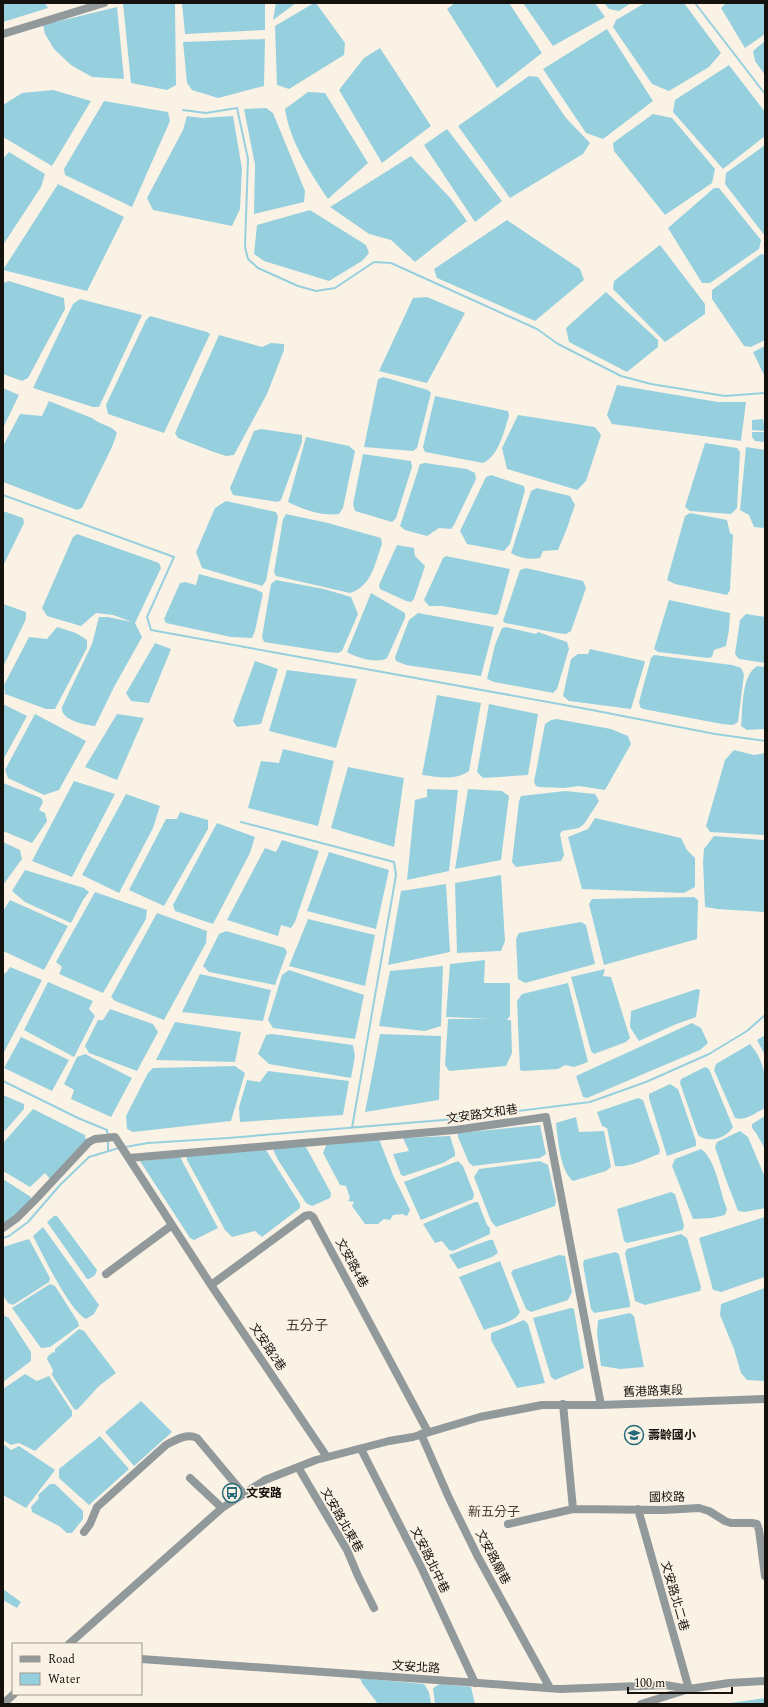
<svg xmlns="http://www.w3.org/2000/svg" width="768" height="1707" font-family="Spectral,'Noto Sans TC',serif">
<rect width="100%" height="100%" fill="#fbf2e6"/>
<!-- water -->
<path fill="#96d0de" d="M3,3h42l3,5 -45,14z
M123,3h52l1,82 -9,5 -36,-7z
M182,3h83v27l-80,4z
M276,3h20l-23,17z
M314,3h2l29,40 -1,12 -55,34 -12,-4 -2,-59z
M455,3h54l33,50 -45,35 -50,-79z
M523,3h72l10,14 -52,29z
M604,3h27l-12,8 -10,-2z
M645,3h39l37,50 -12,14 -40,24 -17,-7 -39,-57 3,-7z
M726,3h39v31l-20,14 -24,-40z
M117,7l7,72 -32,-2 -21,-12 -17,-16 -9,-15 -2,-9z
M607,29l46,72 -50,38 -17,-6 -43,-64z
M265,39l-1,47 -46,12 -26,-8 -5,-7 -4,-41z
M765,41v34l-10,-14 -2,-10z
M380,48l51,78 -49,37 -43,-73 25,-32z
M729,65l36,47v24l-42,33 -50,-57 2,-12z
M529,76l9,1 28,41 24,25 -7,11 -73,44 -52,-72z
M53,90l38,11 -39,65 -49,-29v-32l19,-12z
M308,92l17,1 43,70 -40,36c-18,-27 -38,-57 -43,-90z
M104,101l64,11 2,9 -38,86 -67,-32 -1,-6z
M266,108l7,5 32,78 -1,11 -50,12 1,-49 -11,-56z
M653,114l19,4 43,51 -3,14 -47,32 -51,-64 -1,-8z
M187,116l15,2 31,-2 9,53 -2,40 -8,17 -79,-16 -6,-12 36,-68z
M447,129l55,72 -27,21 -51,-77z
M765,145v91l-40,-52 1,-11z
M9,152l36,22 -4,13 -38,58v-86z
M411,156l40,43 16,22 -52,41 -24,-22 -22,-6 -39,-27z
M58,184l66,33 -37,74 -84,-21z
M714,188h5l42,52 -2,9 -49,34h-8l-34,-55z
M310,210l56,35 3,8 -7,8 -33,20 -65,-20 -10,-7 3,-29z
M507,220l73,49 4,11 -49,41 -98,-43 -3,-9z
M660,245l45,59v10l-40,28 -52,-53 1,-8z
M761,254l4,1v85l-14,7 -7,-1 -32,-47v-9z
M9,281l55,17 1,11 -37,69 -6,3 -19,-7v-91z
M606,292l52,48v7l-31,25 -58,-30 -3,-14z
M427,297l38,16 -38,70 -48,-12 34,-73z
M80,299l62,16 -43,92h-6l-60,-19 40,-84z
M150,316l57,16 3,2 -46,99 -56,-19 -2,-9 40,-85z
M219,335l43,12 9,-4 13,1v6l-17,44 -33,61 -8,1 -15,-5 -33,-13 -3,-5z
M765,346v31l-12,-25z
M383,377l45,13 3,3 -14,55 -4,3 -49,-4 14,-68z
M617,385l101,17h28l-5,39 -129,-17 -5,-9z
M3,388l16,7 -16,33z
M435,396l73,15 1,5c-5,15 -10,40 -26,47l-58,-11 -2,-5z
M49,401l43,17c8,7 19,7 25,15l-5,14 -30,61 -5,2 -74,-28v-36l17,-32 22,2z
M518,415l77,12 6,8 -15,46 -9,9 -70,-21 -5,-21z
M763,419l2,12 -13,-1v-10z
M261,429l41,6v7l-21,58 -3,2 -45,-7 -3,-7 24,-57z
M752,432h13v10l-10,-1 -3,-4z
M306,437l43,9 6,5 -12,57 -4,6c-18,2 -35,-4 -51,-12z
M705,443l32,5 3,4 -3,56 -6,6 -41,-3 -5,-4z
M746,447l19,3v78l-11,-1 -5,-12 -9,-5z
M363,454l48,7 1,6 -16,51 -4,4 -37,-11 -2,-7z
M425,463l42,6 8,4 1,6 -22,46 -3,4 -12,-1 -12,8 -22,-6 -5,-4 20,-62z
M491,475l33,11 1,4 -15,54 -6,7 -37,-7 -7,-13 26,-54z
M537,488l33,8 5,9 -9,26 -8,19 -15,1 -3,7c-9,2 -21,0 -29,-5l20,-62z
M226,501l50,11 2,5 -12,64 -4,5 -60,-18 -6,-16 19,-44z
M3,511l20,7 1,5 -21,43z
M690,513l37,7 3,13 3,2 -3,55 -3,5 -52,-11 -8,-4 18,-64z
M286,514l42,9 53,15 1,6c-7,19 -10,42 -32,49l-74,-17 -2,-4 9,-53z
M77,534l82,29 2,5 -26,55 7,14 -28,50 -19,39c-10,-1 -35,-6 -33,-19l30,-63 7,-27h9l24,5 -19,-7 -17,-2 -15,13 -34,-10 -5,-8 31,-71z
M397,545l17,3 1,8 10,10 -11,33 -3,3 -5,-1 -26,-12 -1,-4z
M446,556l64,13 -12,45 -3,1 -53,-9h-13l-5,-6 19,-42z
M526,568l57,13 3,7 -15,43 -5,3 -9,-1 -52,-10 -2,-2 17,-51z
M199,574l56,15 8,4 -8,38 -3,7 -21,-1 -65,-14 -2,-4 16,-36 5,-1 11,3z
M276,580l48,9 27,8 7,17 -16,37 -4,2 -10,-1 -64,-10 -2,-5 9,-53z
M371,593l34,20v5l-18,40c-9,6 -31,0 -40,-6z
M669,600l61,13 -1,17 -3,16 -12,4 -2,7 -4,1 -50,-6 -4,-3z
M3,604l23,8v7l-23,48z
M418,613l76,14 -13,49 -75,-11 -10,-4 -1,-4 14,-37z
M746,614l19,3v46l-26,-4 -4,-5 5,-34z
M57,627l19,6 11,7v8l-32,61h-9l-41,-15 -1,-9 25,-48 18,2z
M506,627l30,7 2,-2 29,10 2,7 -12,40 -4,4 -59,-11 -7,-3 8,-34 7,-17z
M155,643l16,6 -22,54 -18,-2 -5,-8z
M590,649l54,12 1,1 -14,47 -62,-8 -6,-5 8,-37 7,-5h10z
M654,655l78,10 9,3 3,6 -6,48 -5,3 -11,-1 -79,-15 -3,-2 -1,-5 12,-44z
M255,661l23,8 -17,55 -24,3 -4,-6z
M757,666l8,1v62l-18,1 -6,-4c2,-17 0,-50 16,-60z
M287,670l70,9 -21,69 -67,-17z
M437,695l44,8 -12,68c-15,10 -30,6 -47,4z
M3,704l24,12 -24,44z
M489,704l49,10 -10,61 -45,3 -6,-6z
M35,714l51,27 -27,49 -15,5 -36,-17 -3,-8z
M117,714l27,4 -27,62 -32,-13z
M557,719l54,10 17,7 3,8 -26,46 -26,-4 -15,2 -25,-1 -3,-1 -2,-4 11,-58 6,-4z
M283,749l51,12 -16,65 -70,-18 13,-47 18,2z
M734,750l20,5 11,-2v82l-55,-3 -4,-6 19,-66z
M348,767l56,11 -10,69 -63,-19z
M74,781l41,13 -43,83 -40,-16z
M3,783l38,15 2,4 -4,8 6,3 2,8 -15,22 -29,-12z
M427,789l31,1 -9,81 -42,9 8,-80 12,-3z
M468,789l34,2 7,5 -8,64 -46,9z
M565,791l30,3 4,7 -15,23 -5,4 -17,3 -2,3 4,21 -3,6 -45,6 -4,-5 7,-61 2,-5z
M126,794l34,12 -7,22 -34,65 -37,-18z
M180,812l28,8v9l-44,77 -35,-16 37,-71h11z
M595,818l86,20 6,12 8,8v29l-11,6 -102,-4 -14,-52 20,-8z
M217,823l38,14 -5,16 -37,71 -38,-13 -2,-6z
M714,836l51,4v72l-48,-3 -12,-2 -2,-45 1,-13z
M282,840l37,11 -24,71 -4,6 -10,-3 -3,11 -51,-16 38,-72 11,4z
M3,842l17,8 2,9 -19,26z
M329,852l60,18 -13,59 -69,-18z
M25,870l59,18 5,4 -6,8 -12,23 -46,-21 -13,-11z
M501,875l4,66 -4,10 -44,2 -2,-70z
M446,884l4,68 -62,13 13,-74z
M95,892l52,18 -1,9 -43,74 -44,-19 3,-7 -6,-5z
M694,897l4,3 -1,39 -93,26 -15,-61 3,-5z
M10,900l58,26 -24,44 -41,-19v-40z
M157,913l50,18 -1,12 -42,77 -49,-19 -4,-4z
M308,919l67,16 -10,51 -76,-20z
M581,922l5,3 9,39 -70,19 -7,-4 -2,-40 3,-6z
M226,931l59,17 2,4 -12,33 -66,-13 -6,-6 16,-32z
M485,960l-1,23h26v33l-3,4h4l1,33 -6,13 -57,5 -4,-6 3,-46h42l-44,-2 4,-53z
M443,966l-2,60 -16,5 -46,-5 11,-55z
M10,967l32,13 -39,74v-80l3,-1z
M605,969l-2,7 8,1 19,61 -4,4 -32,12 -3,-3 -20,-74z
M289,970l75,25 -9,44 -82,-11 -5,-8 14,-45z
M200,974l71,16 -8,31 -81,-9z
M48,982l45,19 -4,8 6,7 -21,41 -50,-27z
M568,983l20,79 -14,5 -9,-2 -7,4 -35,2 -3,-1 -3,-69 5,-7z
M697,989l3,1 -4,27 -22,8 -35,16 -9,-14 1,-16z
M110,1009l43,15 5,8 -21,39 -48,-18 -4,-7 13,-26h5z
M175,1022l66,10 -6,30 -79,-2z
M692,1023l9,5 7,15 -8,7 -113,48 -4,-1 -7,-21z
M272,1034l81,11 2,11 -4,22 -82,-14 -11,-10 8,-19z
M380,1034l61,2 -2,64 -74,12z
M765,1035v20l-8,-15z
M21,1037l48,23 -17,31 -48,-23z
M750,1044c18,21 15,38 15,64 -10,5 -19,13 -30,10l-21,-48 2,-6z
M85,1054l47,24 -21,39 -40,-18 3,-9 -10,-6 13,-27z
M235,1066l10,7 -14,48 -98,11 -6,-3 -1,-13 22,-43 5,-5z
M705,1067l4,2 24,58c-6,11 -25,17 -35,8l-18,-52 1,-4z
M268,1071l81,10 -6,34 -103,7 -1,-15 8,-27 13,2z
M670,1084l8,5 18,52v5l-29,10 -18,-58v-4z
M3,1095l21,9v5l-21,24z
M638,1098l5,2 17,50 -1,4c-13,5 -30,14 -44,12l-8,-38 -5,-2 -5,-14z
M33,1109l52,26 1,6 -35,39 -6,-7 -15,14 -27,-16v-28z
M765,1116v33l-9,-16 -4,-5v-4z
M576,1117l3,15 25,-1 7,36 -5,4 -33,10c-13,-10 -15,-41 -17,-58z
M540,1125l6,29 -6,4 -67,8 -4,-3 -11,-26v-4z
M740,1131l8,6 17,40v31l-20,4 -7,-1 -13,-34 -10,-30 2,-5z
M450,1136l5,16v4l-12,7 -39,13 -3,-1 -8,-21 16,-3 -6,-13z
M379,1139l14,36 17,35 -3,6 -5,-2 -9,1 -3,5 -6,-1 -6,5h-13l-13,-18 2,-4 -6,-1 2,-3 -4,-12 -6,-1 -17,-32 4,-10z
M272,1147h34l25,46 -1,5 -18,8 -6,-3 -28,-43z
M701,1149c15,10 19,44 26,60l-2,6 -13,3 -19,1 -21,-53 3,-7z
M266,1150l34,54v4l-38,29 -7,-6 -23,6 -7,-7 -38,-70 -1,-5z
M180,1157l38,71 -24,12 -4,-2 -50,-77z
M458,1161l5,5 11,28 -1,5 -52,21 -17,-38z
M540,1161l8,4 8,36 -1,5 -59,21 -5,-6 -17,-44 5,-8z
M3,1179l28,18 -1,8 -27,20z
M671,1192l4,2 9,31 -1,5 -56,13 -3,-2 -7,-32z
M475,1202h3l9,23 3,3v6l-37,17 -4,-1 -7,-9 -7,2 -12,-19z
M54,1216h3l40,54 -2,5 -6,4h-2l-40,-57z
M765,1217v60l-44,15 -8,-2 -14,-52z
M43,1227l56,78 -5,9 -8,5c-17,-9 -43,-64 -53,-83z
M681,1234l6,4 14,49 -1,4 -55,14 -10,-4 -10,-48 2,-4z
M29,1239l21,39 -1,4 -36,23 -5,-2 -5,-8v-48z
M489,1240h4l5,13 -6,4 -34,12 -9,-14z
M615,1252l4,2 11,49v4l-36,6 -3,-4 -8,-45 1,-4z
M559,1255l6,1 7,36 -4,8 -37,12 -5,-3 -15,-36 2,-3z
M500,1261l20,51c-5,11 -26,14 -36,18l-25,-53z
M50,1284l5,2 23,36 1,4 -29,21 -9,1 -29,-40z
M765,1288v93l-18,-1 -6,-7 -7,-24 -14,-34 1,-11z
M571,1308l3,1 10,59 -29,12 -4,-3 -18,-59z
M630,1313l4,3 10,51 -24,2 -19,-3 -4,-32 1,-14z
M3,1315l6,3 22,34v9l-28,21z
M524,1320l4,4 17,59 -28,5 -26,-48v-7z
M79,1329l5,2 32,42 -17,13 -22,24 -3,-1 -22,-34 1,-5 -6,-11 1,-3 5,-4 2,1v-4z
M25,1374l12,7 12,-5 23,35v5l-37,35 -16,-8 -8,2 -8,-5v-51z
M141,1401l31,31 -38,34 -29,-34z
M100,1436l29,33 -40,36 -30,-27v-9z
M3,1444l8,6 8,-4 36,24 -29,38 -23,-13z
M50,1484h5l28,27v8l-11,14h-5l-8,-7 -27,-14 -1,-5 8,-9 -1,-3z
M3,1589l18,13 -4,6 -14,-8z
M360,1678l64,6 5,8 2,12h-53l-16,-21z
M440,1684l31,3 4,17h-40l-2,-16z
M765,1698v6h-40l5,-1z"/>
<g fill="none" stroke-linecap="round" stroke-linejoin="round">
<!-- stream -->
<path stroke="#96d0de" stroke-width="2" d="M695,3l70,91
M183,110l23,3 31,-5 11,51 -3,88 3,12 10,9 40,18 18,5 19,-3 39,-26 17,1 146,66 21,15 63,32 30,8 74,12 40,-3
M3,495l171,62 -27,60 4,13 441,80 123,24 50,7
M241,822l153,40 2,13 -44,253
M3,1081l75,37 29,12 1,6
M108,1140v10
M125,1147l23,-4 80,-5 227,-19 135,-17 56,-20 63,-28 38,-23 18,-16
M3,1238l6,-2 19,-14 32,-37 29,-28 30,-9"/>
<!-- minor -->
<path stroke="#92999b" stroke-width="8" d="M3,34l101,-31
M129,1158l326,-28 91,-13 55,288
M3,1228l14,-10 18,-18 54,-58 6,-3 20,-2 96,148 116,172
M106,1274l66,-49
M211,1285l94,-69 5,-1 3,2 115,215
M563,1404l10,105
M421,1434l28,64 29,59 72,131
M361,1449l61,120 53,114
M298,1467l49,83 11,26 16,32
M190,1478l32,30
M508,1524l65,-15 91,1 35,-2 10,3 16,10 6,2h21l5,1 2,6 6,46
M84,1532l6,-8 7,-17 69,-62c9,-5 21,-12 31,-7l46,55
M69,1644l153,-136 43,-28 51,-20 73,-19 24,-4 67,-20 62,-12h59l164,-6
M141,1659l420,30 104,-4 24,4 -51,-180
M3,1704l11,-10
M641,1704l48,-15 40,-6 36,-2"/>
</g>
<!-- icons -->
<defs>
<symbol id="school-ring" viewBox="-11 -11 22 22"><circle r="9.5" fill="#fbf2e6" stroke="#256b7a" stroke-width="1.5"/><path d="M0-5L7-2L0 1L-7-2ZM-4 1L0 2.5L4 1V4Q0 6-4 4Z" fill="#256b7a"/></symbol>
<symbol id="bus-ring" viewBox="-11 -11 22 22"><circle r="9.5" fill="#fbf2e6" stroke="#256b7a" stroke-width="1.5"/><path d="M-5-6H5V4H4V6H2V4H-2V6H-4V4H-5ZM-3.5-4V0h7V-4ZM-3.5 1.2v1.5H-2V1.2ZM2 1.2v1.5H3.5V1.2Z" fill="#256b7a"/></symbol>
</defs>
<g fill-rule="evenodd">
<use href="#school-ring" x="623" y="1424" width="22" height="22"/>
<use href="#bus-ring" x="221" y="1482" width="22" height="22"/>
</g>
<g text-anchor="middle" stroke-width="3.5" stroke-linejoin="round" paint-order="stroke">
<!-- street labels -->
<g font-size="12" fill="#15120e" stroke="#fbf2e6">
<text transform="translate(482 1114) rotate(-8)" y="4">文安路文和巷</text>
<text transform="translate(352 1263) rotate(61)" y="4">文安路4巷</text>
<text transform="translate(268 1347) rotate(56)" y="4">文安路2巷</text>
<text transform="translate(653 1391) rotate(-2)" y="4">舊港路東段</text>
<text transform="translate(667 1497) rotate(-1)" y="4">國校路</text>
<text transform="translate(342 1520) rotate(60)" y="4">文安路北東巷</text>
<text transform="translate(493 1557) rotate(62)" y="4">文安路廟巷</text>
<text transform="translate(430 1560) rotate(64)" y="4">文安路北中巷</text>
<text transform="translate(675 1596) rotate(74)" y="4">文安路北二巷</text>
<text transform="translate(416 1667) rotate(4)" y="4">文安北路</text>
</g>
<!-- poi labels -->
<g font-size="12" font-weight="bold" fill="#15120e" stroke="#fbf2e6" text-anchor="start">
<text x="648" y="1439">壽齡國小</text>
<text x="246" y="1497">文安路</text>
</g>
<!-- neighbourhood labels -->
<g font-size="13" fill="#433b32" stroke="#fbf2e6">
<text x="494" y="1516">新五分子</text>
</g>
<!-- quarter labels -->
<g font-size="14" fill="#433b32" stroke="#fbf2e6">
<text x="307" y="1330">五分子</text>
</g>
</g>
<!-- border -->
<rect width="768" height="1707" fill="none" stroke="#15120e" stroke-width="8"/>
<!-- legend -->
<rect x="12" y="1643" width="130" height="52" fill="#fbf2e6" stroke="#9f9890"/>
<rect x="20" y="1656" width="20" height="6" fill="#92999b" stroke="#9f9890"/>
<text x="48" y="1663" font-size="12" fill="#15120e">Road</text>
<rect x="20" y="1673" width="20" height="12" fill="#96d0de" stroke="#9f9890"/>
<text x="48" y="1683" font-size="12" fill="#15120e">Water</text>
<!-- scale -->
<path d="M628 1687v6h104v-6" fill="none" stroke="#15120e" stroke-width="2"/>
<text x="634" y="1687" font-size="12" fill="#15120e" stroke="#fbf2e6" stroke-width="3" paint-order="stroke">100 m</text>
</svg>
